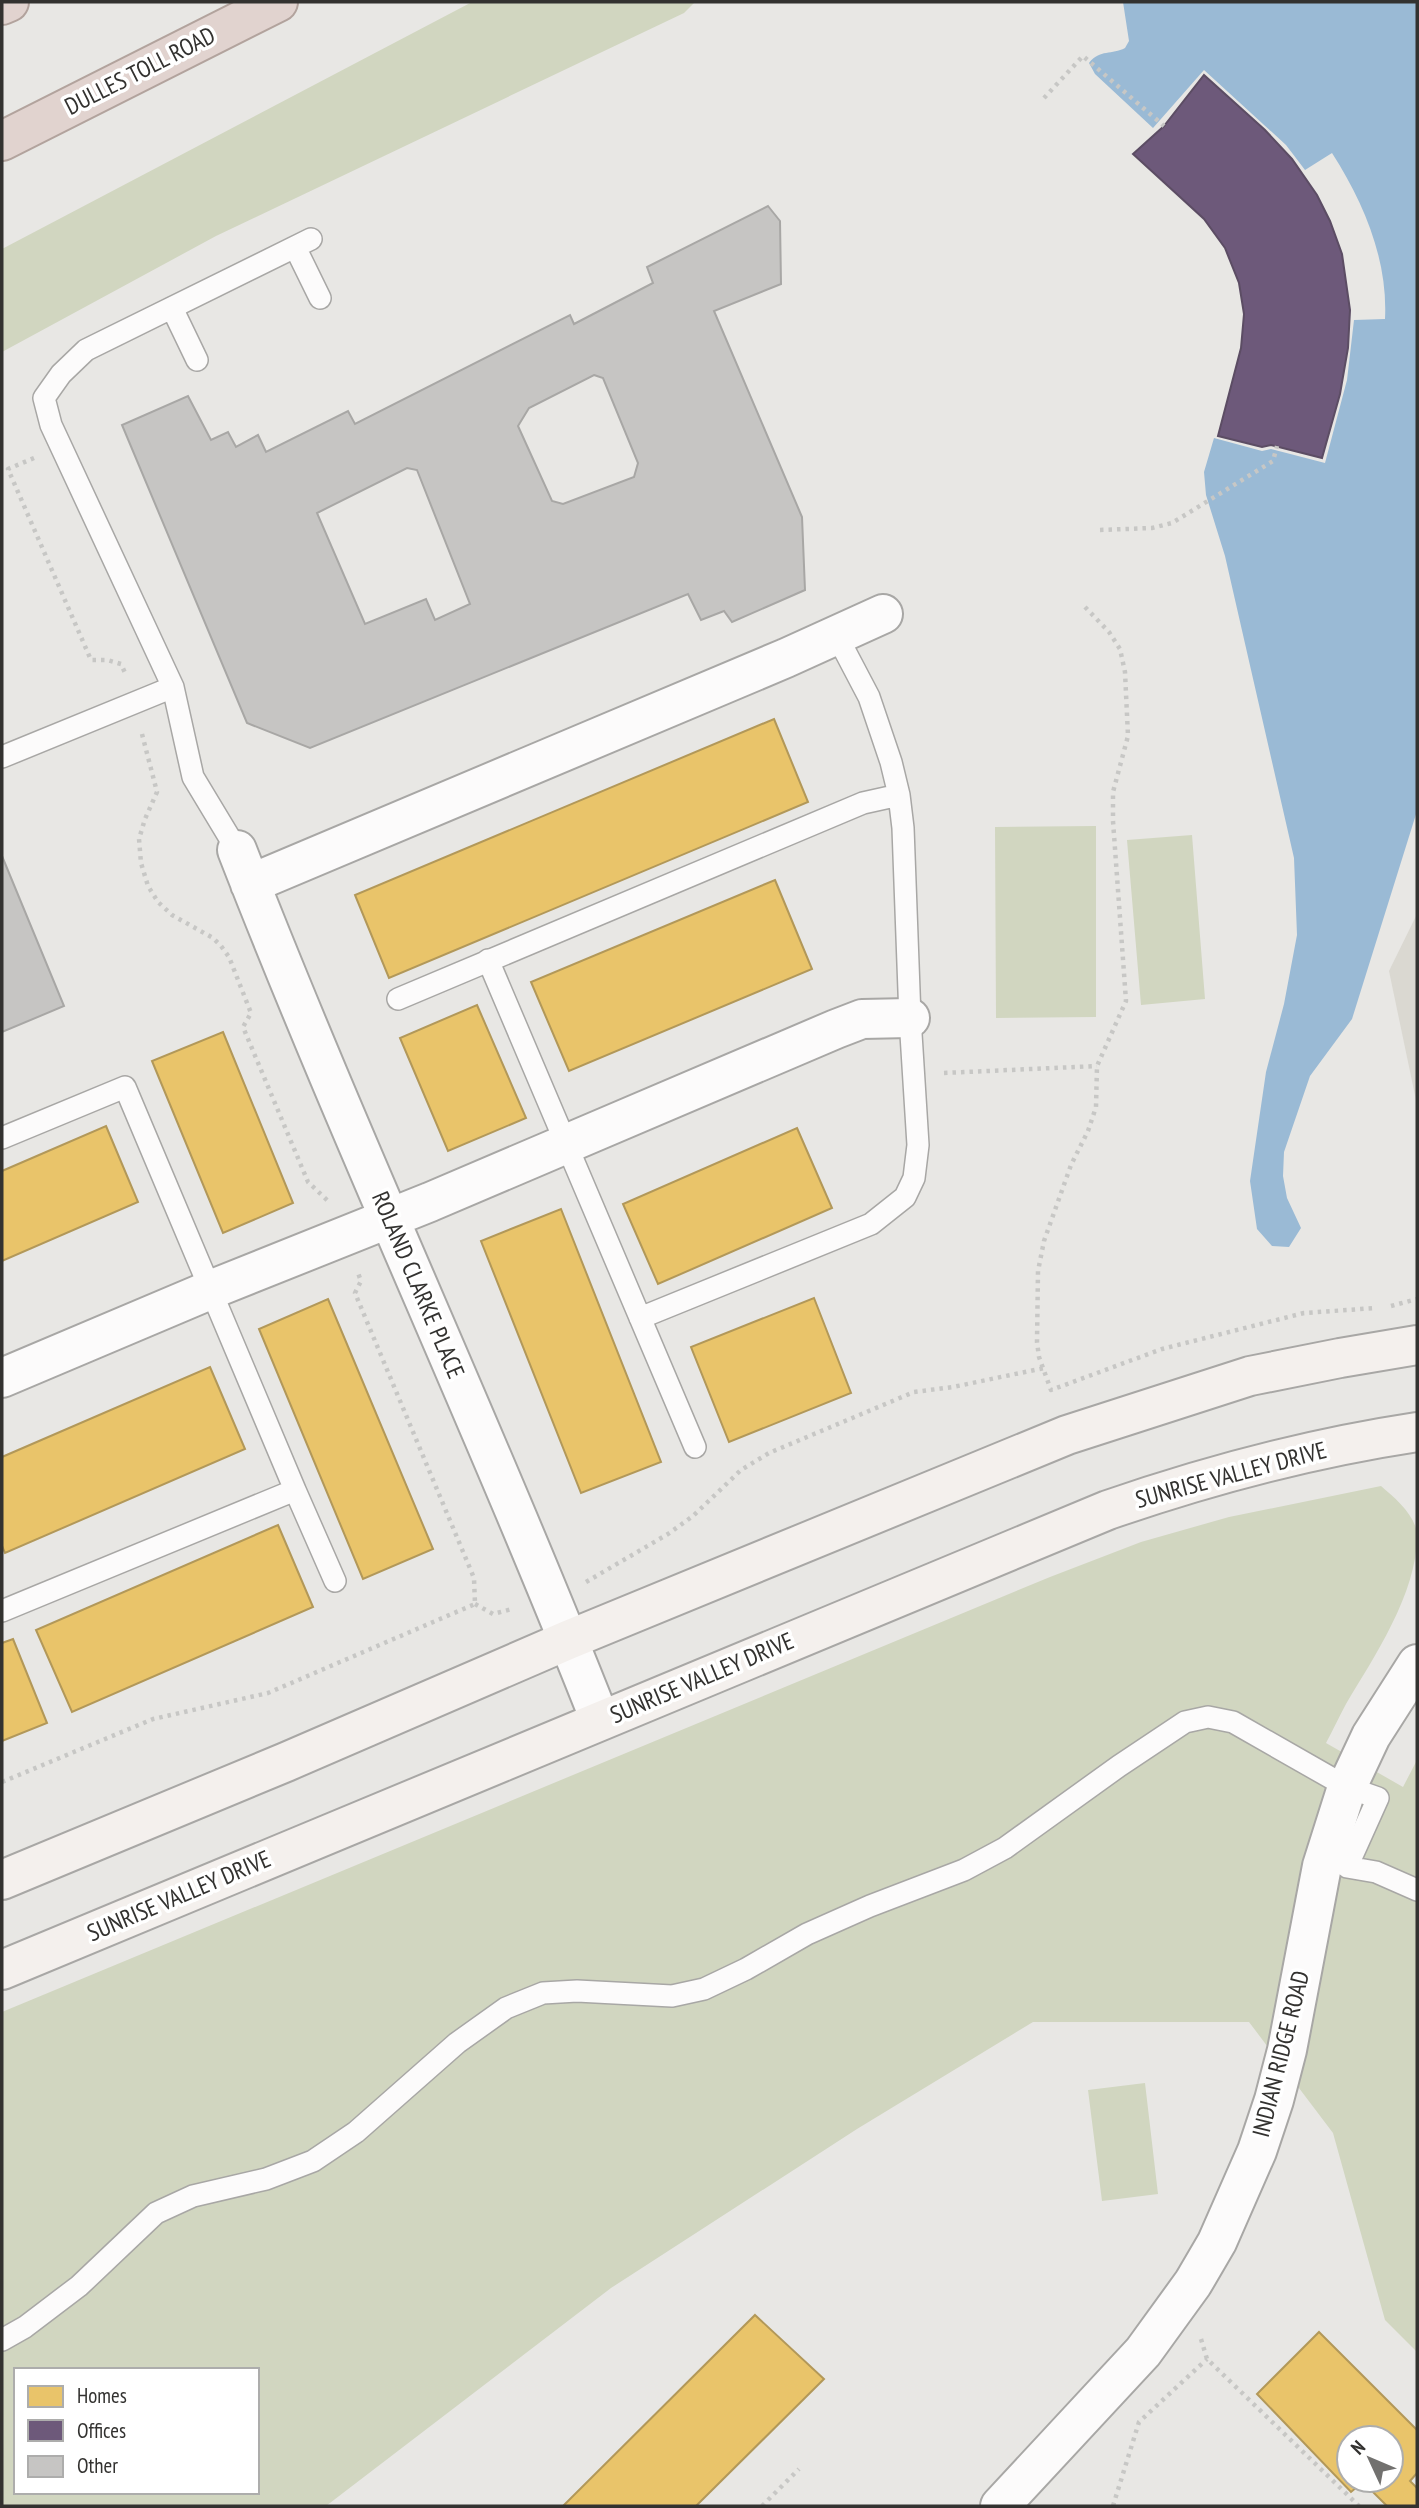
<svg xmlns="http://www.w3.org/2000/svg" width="1419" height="2508" font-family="'PT Sans Narrow',sans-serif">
<rect width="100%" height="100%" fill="#e8e7e4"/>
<!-- built -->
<path fill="#dad8d1" d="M1417,914v191l-28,-134z"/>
<!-- green -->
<path fill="#d1d6c0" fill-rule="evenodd" d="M472,2h223l-11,11 -468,223 -214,116v-103z
M1096,826v191l-100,1 -1,-191z
M1192,835l13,164 -64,6 -14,-165z
M1381,1486c14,12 32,27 36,46 2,59 -43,125 -71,172 -7,13 -13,26 -20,39l77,44 14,-27v592l-32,-32 -52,-187 -84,-111h-216l-176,107 -246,159 -285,218h-324v-494l1048,-435 91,-35 88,-25zM16,2370h241v122h-241z
M1145,2083l13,111 -56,7 -14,-111z"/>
<!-- water -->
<path fill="#9abad5" d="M1123,2h294v809l-65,208 -42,57 -26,76 -1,24 4,22 14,30 -12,19 -17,-1 -15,-17 -7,-48 16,-109 18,-68 13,-69 -3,-77 -69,-302 -19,-61 -2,-23 10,-34 48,13 9,-2 54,14 22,-83 7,-60 31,-1c3,-59 -21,-116 -53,-166l-27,17 -19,-25 -82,-75 -51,58 -58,-54 -6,-11c11,-14 23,-8 36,-15l4,-7z"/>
<!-- homes -->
<path fill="#e9c46a" stroke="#b29859" stroke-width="2" fill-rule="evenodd" d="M774,719l34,83 -419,176 -34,-83z
M775,880l37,89 -243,102 -38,-89z
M477,1005l49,113 -78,33 -48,-113z
M223,1032l70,171 -70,30 -71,-172z
M106,1126l32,76 -136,59v-90z
M797,1128l35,80 -174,76 -35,-80z
M561,1209l100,253 -80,31 -100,-252z
M814,1298l37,95 -122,49 -38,-95z
M328,1299l105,250 -70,30 -104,-250z
M210,1367l35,82 -240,104 -3,-7v-89z
M278,1525l35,82 -241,105 -36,-82z
M13,1639l34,84 -45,18v-98z
M755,2315l69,64 -128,127h-133z
M1319,2332l98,98v43l-7,8 7,7v18h-30l-24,-24 -12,10 -94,-98zM1349,2438h42v42h-42z"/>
<!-- offices -->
<path fill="#6d597a" stroke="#5c4d64" stroke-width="2" d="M1204,75l61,55 27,29 25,36 13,26 12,33 8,56 -2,38 -8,46 -18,64 -51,-13 -9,2 -44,-11 23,-88 3,-34 -5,-31 -14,-35 -21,-29 -71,-65 31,-28z"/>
<!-- building -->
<path fill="#c6c5c3" stroke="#a8a7a5" stroke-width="2" fill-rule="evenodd" d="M768,206l12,15 1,63 -67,27 88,206 3,73 -73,32 -8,-11 -23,9 -13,-26 -378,154 -63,-25 -125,-298 66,-29 23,44 17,-8 8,15 22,-12 8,17 82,-41 7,13 215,-109 4,9 79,-41 -6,-16zM594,375l9,3 35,85 -4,14 -71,27 -11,-3 -34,-75 11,-18zM407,468l10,2 53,134 -35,16 -9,-21 -61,25 -48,-111z
M2,856l62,150 -62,26z"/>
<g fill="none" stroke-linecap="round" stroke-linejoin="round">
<defs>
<path id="service" d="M295,247l25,51
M172,308l25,52
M173,687l-122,-262 -7,-27 17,-24 25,-24 225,-111
M2,757l171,-70 20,90 44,73
M488,960l207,487
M398,999l465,-196 36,-8
M2,1138l123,-51 170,403 -293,121
M640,1318l231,-94 34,-27 9,-19 4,-33 -8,-127 -7,-190 -4,-33 -8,-33 -22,-65 -32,-61
M295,1490l40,91
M2,2340l23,-13 54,-41 77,-73 37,-17 73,-17 47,-18 43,-29 101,-89 49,-35 37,-15 34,-2 95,5 32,-7 42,-20 61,-35 63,-28 94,-36 41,-22 114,-82 66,-44 23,-5 25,5 114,65 31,11 -31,69 29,5 41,18"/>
<path id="minor" d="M237,850c114,293 248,578 363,870
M250,884l536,-226 97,-44
M2,1378l208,-88 220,-88 406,-173 26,-10 48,-1
M1000,2506l143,-154 50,-69 24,-41 40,-91 17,-51 13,-50 35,-184 25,-79 24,-51 46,-72"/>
<path id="secondary" d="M2,1880l284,-118 282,-122 499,-205 183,-59 90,-18 77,-13
M2,1970l1106,-460c101,-35 203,-62 309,-78"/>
<path id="motorway" d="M2,5l7,-3
M2,141l276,-139"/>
</defs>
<!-- service casing -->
<use href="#service" stroke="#a8a7a5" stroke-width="24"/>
<!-- minor casing -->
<use href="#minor" stroke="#a8a7a5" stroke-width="42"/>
<!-- secondary casing -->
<use href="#secondary" stroke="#a8a7a5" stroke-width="42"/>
<!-- motorway casing -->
<use href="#motorway" stroke="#b2a39d" stroke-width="42"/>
<!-- path -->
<path stroke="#c7c7c5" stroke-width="4.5" stroke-dasharray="3.5 5" stroke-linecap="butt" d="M1044,98l39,-42 81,70
M34,458l-26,11 83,191h16l14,4 5,11
M1100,530l52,-2 20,-5 101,-62 4,-15
M1085,607l24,25 11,17 5,23 3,64 -15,56v29l13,180 -29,65 -1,41 -8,24 -17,34 -27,76 -6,30 -1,71 2,15 12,33 111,-41 142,-36 72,-5
M142,734l15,58 -12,27 -6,20 2,24 7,23 10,16 14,13 41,23 8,8 8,11 22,56 -8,14 65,155 20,19
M944,1073l153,-7
M1391,1306l26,-7
M586,1582l82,-48 25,-18 48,-46 28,-17 145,-61 39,-5 91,-19
M475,1604l18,10 19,-5
M2,1782l151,-63 115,-26 207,-89 -1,-26 -119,-285 6,-12 -3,-8
M1201,2339l6,20 152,147
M762,2506l37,-37
M1113,2506l26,-84 68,-63"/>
<!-- service -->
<use href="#service" stroke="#fcfbfb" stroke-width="21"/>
<!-- minor -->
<use href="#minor" stroke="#fcfbfb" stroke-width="38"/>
<!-- secondary -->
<use href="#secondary" stroke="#f4f0ed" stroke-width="38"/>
<!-- motorway -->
<use href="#motorway" stroke="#e1d3cf" stroke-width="38"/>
</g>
<g text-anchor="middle" stroke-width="7" stroke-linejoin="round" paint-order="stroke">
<!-- street labels -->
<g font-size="24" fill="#333230" stroke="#fff">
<text transform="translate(140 71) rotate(-27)" y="8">DULLES TOLL ROAD</text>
<text transform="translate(418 1285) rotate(67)" y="8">ROLAND CLARKE PLACE</text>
<text transform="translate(1231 1475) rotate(-15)" y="8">SUNRISE VALLEY DRIVE</text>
<text transform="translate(702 1678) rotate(-23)" y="8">SUNRISE VALLEY DRIVE</text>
<text transform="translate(179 1896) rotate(-23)" y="8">SUNRISE VALLEY DRIVE</text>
<text transform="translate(1281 2054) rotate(-76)" y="8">INDIAN RIDGE ROAD</text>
</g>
</g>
<!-- border -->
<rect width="1419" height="2508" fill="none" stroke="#333230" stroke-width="7"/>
<!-- legend -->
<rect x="14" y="2368" width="245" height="126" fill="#ffffff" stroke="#adadac" stroke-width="2"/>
<rect x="28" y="2386" width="35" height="21" fill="#e9c46a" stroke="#adadac" stroke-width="2"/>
<text x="77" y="2403" font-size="21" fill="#333230">Homes</text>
<rect x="28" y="2420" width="35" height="21" fill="#6d597a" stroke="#adadac" stroke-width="2"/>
<text x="77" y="2438" font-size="21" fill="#333230">Offices</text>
<rect x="28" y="2456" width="35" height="21" fill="#c6c5c3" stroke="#adadac" stroke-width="2"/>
<text x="77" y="2473" font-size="21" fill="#333230">Other</text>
<!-- north arrow -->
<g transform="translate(1370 2459) rotate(314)"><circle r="33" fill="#ffffff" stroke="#adadac" stroke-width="2"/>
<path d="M0-5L12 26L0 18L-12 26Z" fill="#72716f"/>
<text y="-10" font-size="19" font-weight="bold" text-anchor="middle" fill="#333230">N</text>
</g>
</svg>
